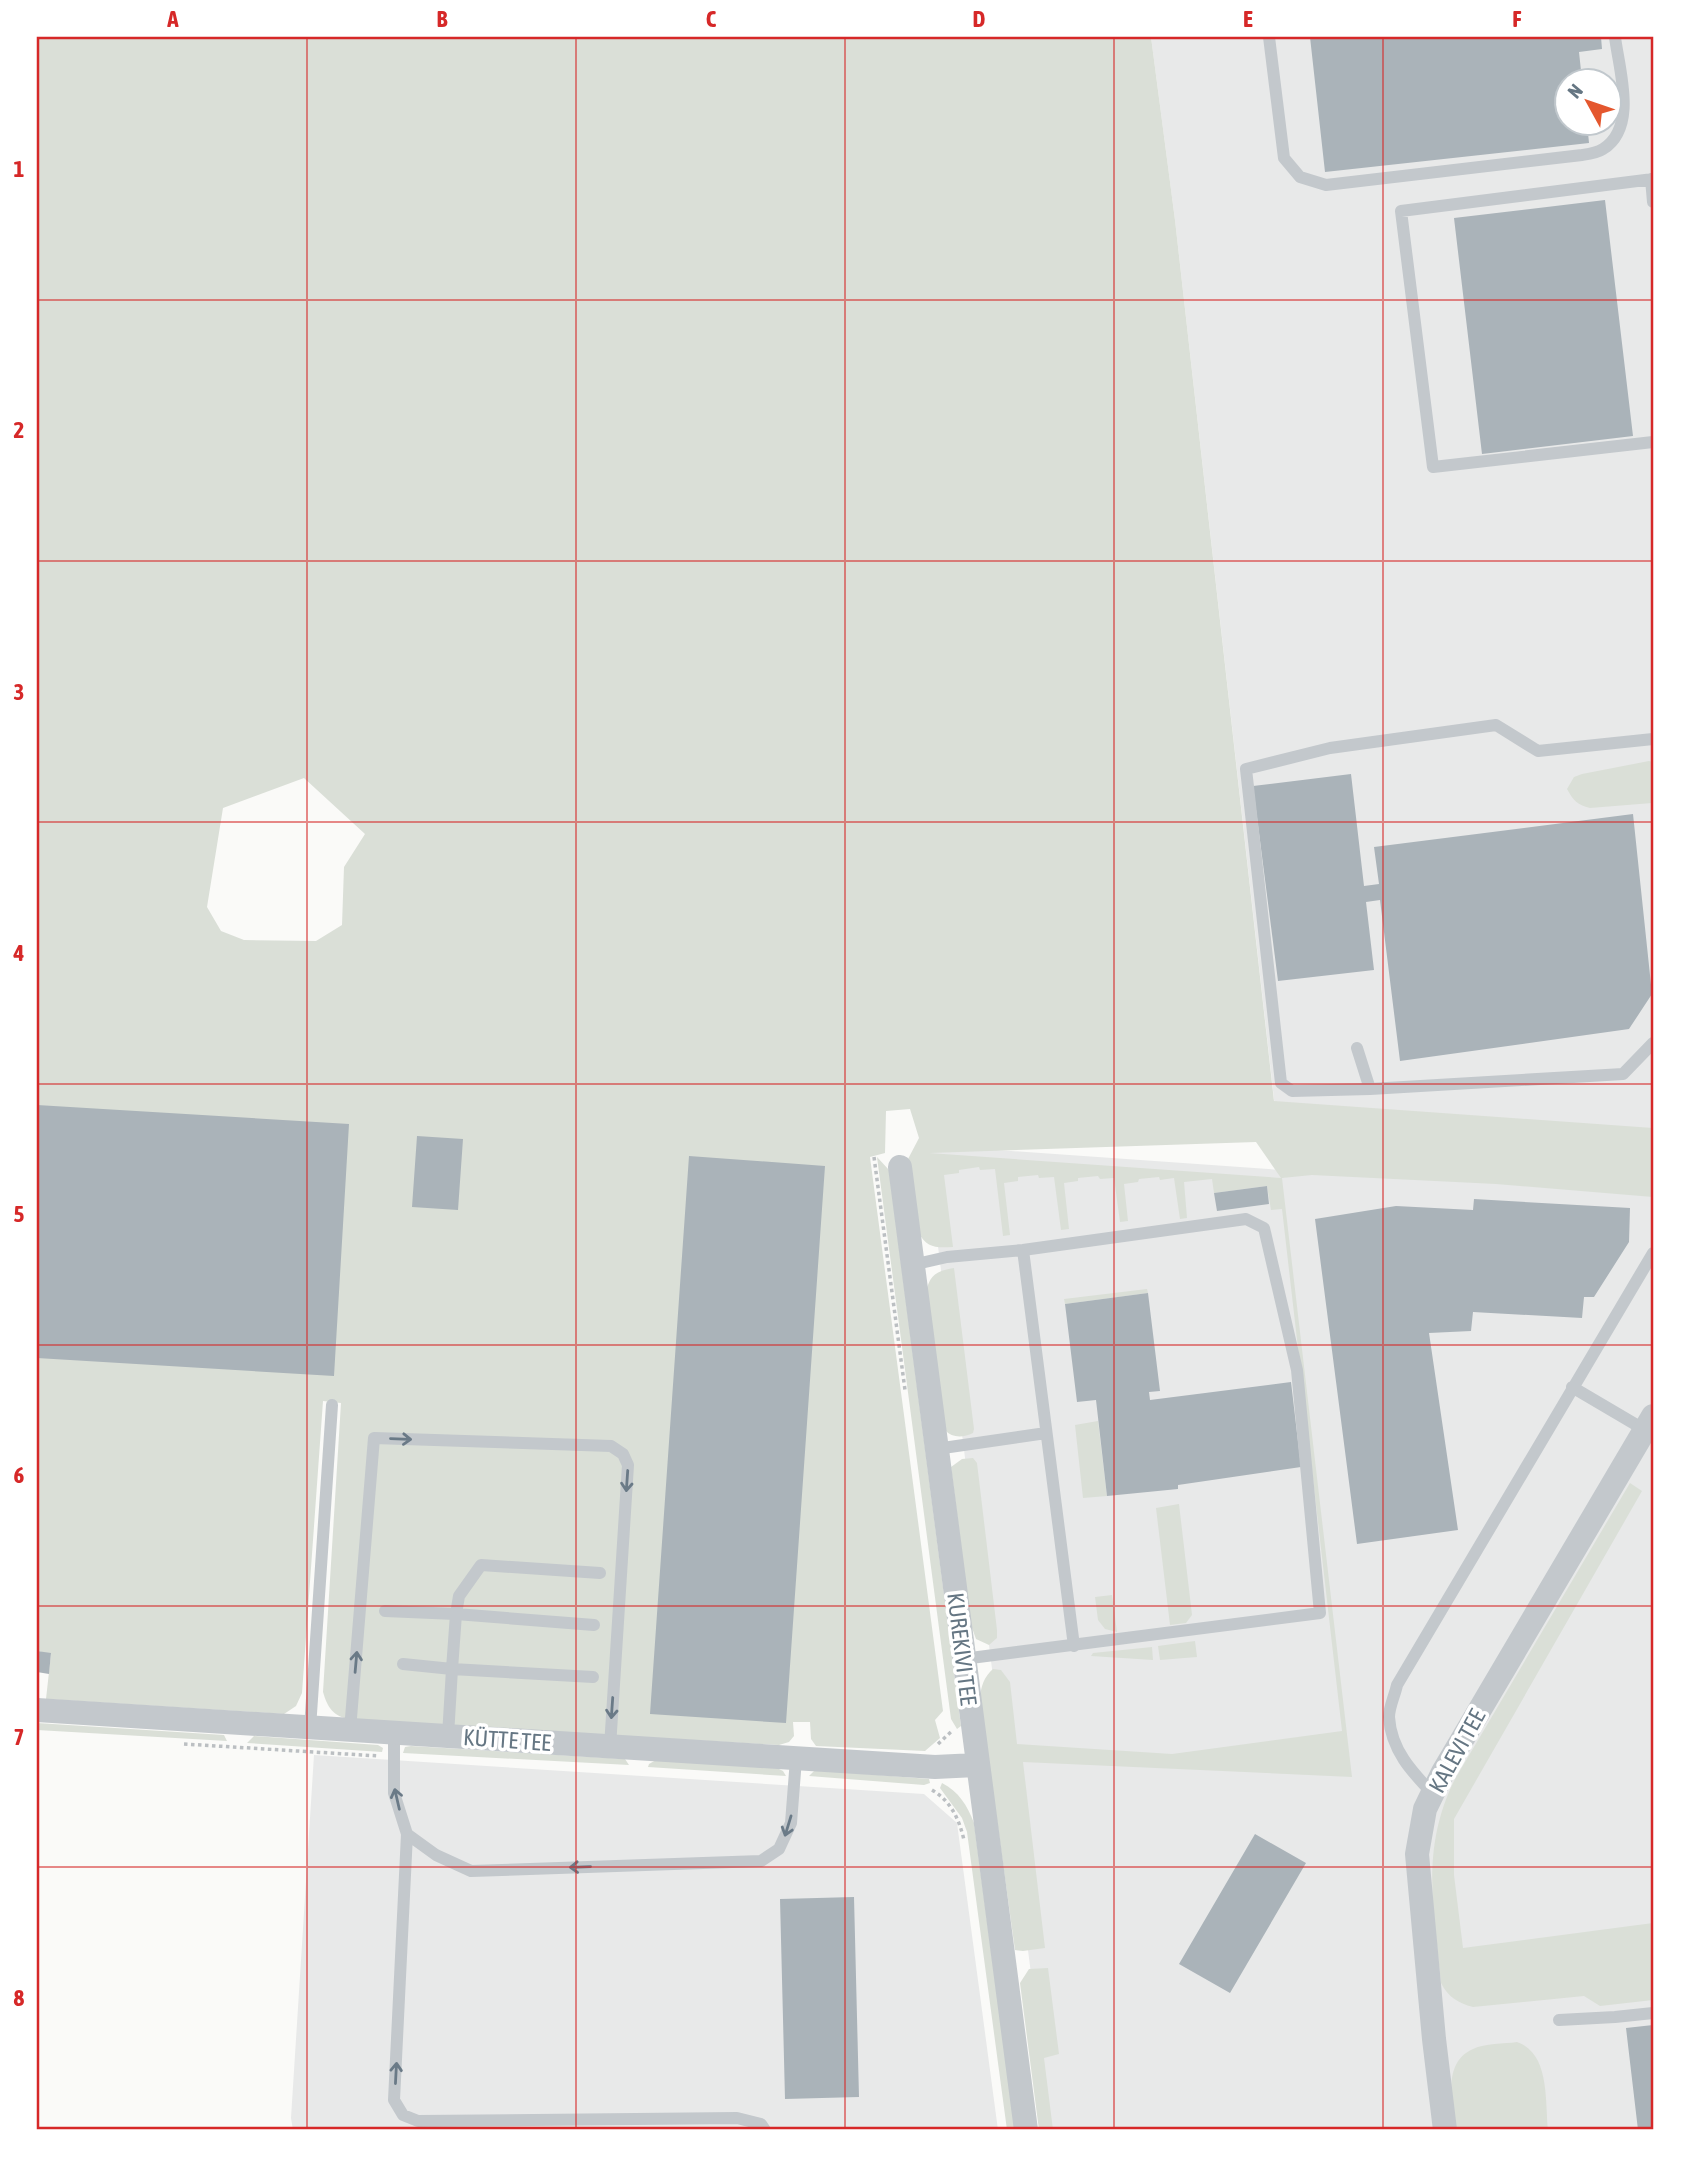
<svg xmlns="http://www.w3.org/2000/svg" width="1690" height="2167" font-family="'Asap Condensed',sans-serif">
<rect width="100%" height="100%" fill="#fafaf8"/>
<!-- built -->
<path fill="#e8e9e9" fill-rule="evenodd" d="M1151,37h502v2093h-602l-126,-985 357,25 -107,-950zM1568,80h42v42h-42z
M314,1755l610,39 33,29 41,307h-705l-2,-12z"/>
<!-- green -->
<path fill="#dadfd7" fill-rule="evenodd" d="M37,37h1114l24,183 99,881 379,27v69l-157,-13 -184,-9 -30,3 70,599 -329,-15 22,186 -22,3 -8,-1 -35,-252c1,-12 4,-21 13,-29l8,1 9,12 7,62 155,10 170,-23 -60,-522 -11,1 -4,-24 -53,7 -2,-14 -28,3 3,36 -7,1 -6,-41 -14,2 -1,-3 -20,2 -1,3 -14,2 4,37 -8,1 -6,-44 -14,1 -2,-3 -20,2v3l-14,2 5,46 -8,1 -7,-53 -15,1 -1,-3 -20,2v4l-14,2 6,52 -7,1 -8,-67 -15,1 -1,-3 -20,3v3l-15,2 9,72c-18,1 -26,1 -35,-15l-10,-73 11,-21 -9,-29 -24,2 -1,42 -15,4 73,554 -8,9 5,18 -15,13 -109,-5 -5,-7 -1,-17h-17l1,14 -5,6 -10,3 -429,-25c-17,-5 -22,-11 -27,-28l18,-289 -18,-2 -21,292 -6,13 -12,8 -238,-15 5,-45 -14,-3zM304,778l61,56 -21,33 -2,58 -26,16 -72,-1 -23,-9 -14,-24 16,-99zM1256,1142l25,36 -352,-25h1z
M1649,761l4,1 -1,41 -62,5c-13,-3 -17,-8 -23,-19l7,-12 8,-3z
M877,1157l12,13 72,556 -4,3 -6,-10z
M954,1268l20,161 -1,4c-10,5 -21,5 -28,-3l-19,-138c4,-18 11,-21 28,-24z
M1147,1289l1,4 -83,11 -1,-5z
M1098,1421l9,75 -24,2 -8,-73z
M973,1458l4,5 20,167v8l-8,7 -13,-6 -5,-14 -20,-158 11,-8z
M1630,1483l12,8 -188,328v56l9,73 190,-25v77l-53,6 -16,-10 -111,11c-15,-4 -25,-10 -32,-24 -7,-74 -21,-134 14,-204z
M1179,1504l13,111 -6,8 -16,2 -14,-117z
M1112,1595l5,37 -12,-3 -7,-9 -3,-23z
M1195,1641l2,16 -37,3 -2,-14z
M1152,1647l1,13 -62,-4 2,-3z
M37,1723l187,12 3,6 -190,-11z
M254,1736l124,9 5,3 -1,4 -135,-9z
M411,1746l214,13 4,6 -226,-12 2,-6z
M656,1760l121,8 6,3 3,5 -138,-9 1,-3z
M815,1770l114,9 1,4 -6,2 -115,-9z
M942,1783c17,9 25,22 32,40l41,307h-8l-40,-298 -5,-14 -22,-30z
M1048,1968l11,86 -15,4 9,72h-14l-19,-147 9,-14z
M1517,2042c33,11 28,59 31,88h-92c-3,-25 -15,-67 17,-81 12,-6 31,-5 44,-7z"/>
<!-- building -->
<path fill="#aab3b9" d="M1310,37h291l1,12 -23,3 3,28h-14v42h19l2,21 -264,29z
M1605,200l28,236 -151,18 -28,-236z
M1351,774l13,112 15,-2 -5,-37 259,-33 19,180 -23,35 -229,32 -20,-161 -14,2 8,68 -96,11 -25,-195z
M37,1105l312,19 -15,252 -297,-18z
M417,1136l46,3 -5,71 -46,-3z
M689,1156l136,10 -39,557 -136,-9z
M1267,1186l2,18 -52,7 -3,-18z
M1474,1199l156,9 -1,34 -35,55h-10l-2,21 -109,-6 -2,19 -42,2 29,197 -101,14 -42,-325 81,-13 77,4z
M1148,1293l12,98 -11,1 1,8 141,-18 10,85 -123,18v4l-71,7 -11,-96 -19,2 -12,-98z
M37,1651l14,2 -2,21 -12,-2z
M1255,1834l51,29 -76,130 -51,-29z
M854,1897l5,200 -74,2 -5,-200z
M1653,2025v105h-15l-12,-102z"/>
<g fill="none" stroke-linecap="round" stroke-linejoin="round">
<!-- path -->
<path stroke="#bbbfc2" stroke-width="3.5" stroke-dasharray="3.5 3.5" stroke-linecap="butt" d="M874,1157l31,233
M184,1744l195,12
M938,1744l15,-14
M932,1790c19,11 27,29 32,50"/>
<!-- lane -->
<path stroke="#c3c8cc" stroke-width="12" d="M1269,37l15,121 16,19 26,8 256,-30c7,-1 15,-2 21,-6 35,-22 16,-79 12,-112
M1651,179l2,23
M1653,179l-252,32 32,256 220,-25
M1357,1048l13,41 253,-15 30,-31
M1370,1089l-78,2 -11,-8 -35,-314 84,-21 166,-23 42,26 115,-12
M1023,1250l51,396
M912,1265l35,-8 76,-7 223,-31 18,9 33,142 23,243 -357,46
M1572,1387l73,43
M936,1449l110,-16
M385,1611l71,3 3,-18 22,-31 119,8
M403,1664l49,5 4,-55 138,11
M310,1728l22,-323
M350,1730l24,-292 237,8 12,8 5,11 -18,282
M394,1733v60l13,41 -13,266 9,15 15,6 319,-3 24,6 4,6
M448,1736l4,-67 141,8
M1433,1794c-21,-22 -42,-44 -44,-77 0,-10 6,-22 8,-32l256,-432
M407,1834l29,21 35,16 290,-10 18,-12 12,-26 5,-64
M1559,2020l56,-3 38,-4"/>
<!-- street -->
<path stroke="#c3c8cc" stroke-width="24" d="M900,1167l126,963
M37,1710l898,57 41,-2
M1445,2130l-11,-91 -17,-185 8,-45 18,-37 210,-356"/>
</g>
<!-- one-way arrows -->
<defs><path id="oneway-shaft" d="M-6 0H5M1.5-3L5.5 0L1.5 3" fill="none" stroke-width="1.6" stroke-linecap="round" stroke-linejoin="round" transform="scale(1.75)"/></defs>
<g stroke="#6a7a87">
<use href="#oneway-shaft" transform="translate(401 1439) rotate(2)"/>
<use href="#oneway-shaft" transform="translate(627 1481) rotate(94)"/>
<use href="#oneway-shaft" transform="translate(356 1662) rotate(-85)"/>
<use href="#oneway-shaft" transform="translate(612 1708) rotate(94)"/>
<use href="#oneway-shaft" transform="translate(397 1799) rotate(-103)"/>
<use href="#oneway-shaft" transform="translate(788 1826) rotate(107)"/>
<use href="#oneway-shaft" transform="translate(580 1867) rotate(178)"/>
<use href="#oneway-shaft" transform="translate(396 2073) rotate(-87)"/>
</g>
<!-- grid -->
<path fill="none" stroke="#d62828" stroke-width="2" stroke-opacity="0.55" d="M307,37v2093M576,37v2093M845,37v2093M1114,37v2093M1383,37v2093M37,300h1616M37,561h1616M37,822h1616M37,1084h1616M37,1345h1616M37,1606h1616M37,1867h1616"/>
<g text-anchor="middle" stroke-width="7" stroke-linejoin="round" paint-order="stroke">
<!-- street labels -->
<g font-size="23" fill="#657683" stroke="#fff">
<text transform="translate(962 1649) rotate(83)" y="8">KUREKIVI TEE</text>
<text transform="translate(507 1740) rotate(4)" y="8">KÜTTE TEE</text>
<text transform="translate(1457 1751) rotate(-61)" y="8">KALEVI TEE</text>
</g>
</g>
<!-- border -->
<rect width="1690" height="2167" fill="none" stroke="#ffffff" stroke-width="77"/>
<!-- north arrow -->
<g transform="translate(1588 102) rotate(310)"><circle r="33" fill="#ffffff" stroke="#c1c8cd" stroke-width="2"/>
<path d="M0-5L12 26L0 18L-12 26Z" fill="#e4572e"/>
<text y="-10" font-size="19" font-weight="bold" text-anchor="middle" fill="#657683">N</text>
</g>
<rect x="38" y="38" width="1614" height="2090" fill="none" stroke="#d62828" stroke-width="2.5"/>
<g font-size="23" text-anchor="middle" font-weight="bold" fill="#d62828">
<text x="173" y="27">A</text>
<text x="442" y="27">B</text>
<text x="711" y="27">C</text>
<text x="979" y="27">D</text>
<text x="1248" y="27">E</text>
<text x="1517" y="27">F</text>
<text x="19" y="177">1</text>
<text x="19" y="438">2</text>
<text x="19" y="700">3</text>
<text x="19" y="961">4</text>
<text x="19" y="1222">5</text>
<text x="19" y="1483">6</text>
<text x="19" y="1745">7</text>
<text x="19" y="2006">8</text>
</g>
</svg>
